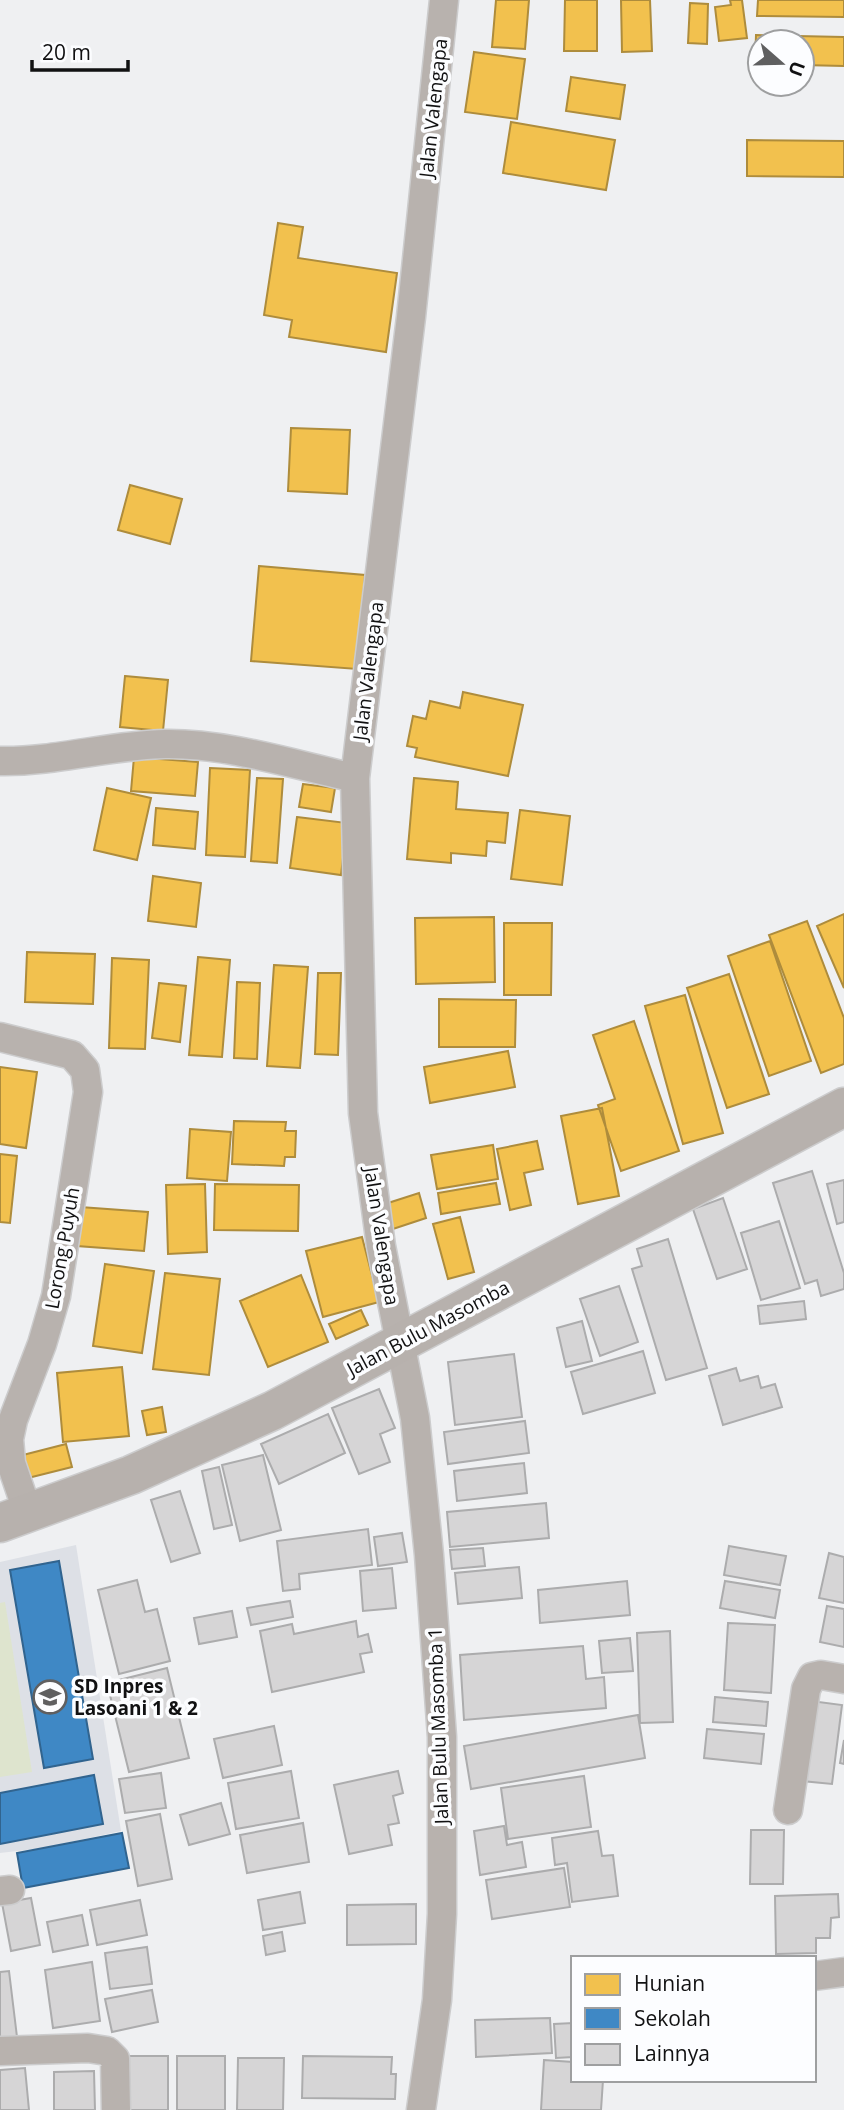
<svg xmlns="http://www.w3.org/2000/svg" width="844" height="2110" font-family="'Open Sans',sans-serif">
<rect width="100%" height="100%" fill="#eff0f2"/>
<!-- built -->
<path fill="#dde0e6" d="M76,1545l45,286 -78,17 -43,5v-291z"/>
<!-- green -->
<path fill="#dee4ce" d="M5,1602l27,170 -32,5v-174z"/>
<!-- homes -->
<path fill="#f2c14e" stroke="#ae8c3c" stroke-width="2" d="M496,0h33l-4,49 -33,-2z
M565,0h32v51h-33z
M621,0h29l2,51 -30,1z
M730,0h12l5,38 -28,3 -4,-34 16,-2z
M758,0h86v17l-87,-1z
M690,3l18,1 -1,40 -19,-1z
M756,35l88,2v29l-42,-1v-23h-42v23h-5z
M474,52l51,7 -8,60 -52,-7z
M571,77l54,8 -5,34 -54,-8z
M511,122l104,18 -9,50 -103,-17z
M747,140l97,1v36l-97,-1z
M278,223l25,4 -5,31 99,15 -11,79 -97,-15 3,-17 -28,-5z
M291,428l59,2 -3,64 -59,-3z
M130,485l52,14 -12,45 -52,-14z
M259,566l106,9 -8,94 -106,-8z
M125,676l43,4 -5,51 -43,-4z
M463,692l60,13 -15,71 -93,-19 2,-9 -10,-2 6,-30 13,3 4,-18 30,7z
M134,757l64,5 -3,34 -64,-5z
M210,768l40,2 -5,87 -39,-2z
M257,778l26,1 -6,84 -26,-2z
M414,778l44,4 -2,27 52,4 -3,30 -18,-2 -1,15 -35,-3v10l-44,-4z
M303,784l32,4 -4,24 -32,-5z
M107,788l44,10 -14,62 -43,-10z
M156,808l42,4 -3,37 -42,-4z
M520,810l50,6 -8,69 -51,-6z
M297,817l50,6 -6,52 -51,-7z
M153,876l48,7 -5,44 -48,-6z
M844,914v74l-27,-62z
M494,917l1,65 -79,2 -1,-66z
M807,921l37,97v46l-23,9 -52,-138z
M504,923h48l-1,72h-47z
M770,941l41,120 -42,15 -41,-120z
M27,952l68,2 -2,50 -68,-2z
M198,957l32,3 -8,97 -33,-2z
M112,958l37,2 -4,89 -36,-1z
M274,965l34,2 -8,101 -33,-2z
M318,973h23l-3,82 -23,-1z
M729,974l40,120 -42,14 -40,-120z
M237,982l23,1 -3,76 -23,-1z
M159,983l27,3 -6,56 -28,-4z
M685,995l38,138 -40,11 -38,-138z
M439,999l77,1 -1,47h-76z
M634,1021l45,130 -58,20 -23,-66 17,-6 -22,-64z
M508,1051l7,36 -85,16 -6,-36z
M0,1067l37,5 -11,76 -26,-4z
M602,1108l17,88 -41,8 -17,-88z
M234,1121l52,1 -1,9h11l-1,26h-10l-1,9 -52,-2z
M190,1129l41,3 -4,49 -40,-3z
M537,1141l6,28 -19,4 7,32 -21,5 -13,-61z
M493,1145l5,34 -61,10 -6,-34z
M0,1154l17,2 -7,67 -10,-1z
M496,1183l4,21 -59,10 -3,-21z
M205,1184l2,68 -39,2 -2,-69z
M215,1184l84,1 -1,46 -84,-1z
M419,1193l7,25 -33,11 -8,-25z
M80,1207l68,5 -4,39 -67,-5z
M460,1217l14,55 -26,7 -15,-55z
M362,1237l17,65 -56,15 -17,-66z
M105,1264l49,7 -12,82 -49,-7z
M165,1273l55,6 -11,96 -56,-6z
M301,1275l27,67 -60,25 -28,-66z
M361,1310l7,15 -32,14 -7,-15z
M122,1367l7,69 -66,6 -6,-69z
M162,1407l4,25 -19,3 -5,-24z
M66,1444l6,23 -48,12 -5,-23z"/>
<!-- schools -->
<path fill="#3f88c5" stroke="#31648f" stroke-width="2" d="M59,1561l34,198 -49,9 -34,-198z
M94,1775l9,49 -103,20v-51z
M122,1833l7,35 -106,20 -6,-35z"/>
<!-- building -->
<path fill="#d6d5d6" stroke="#acacad" stroke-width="2" d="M812,1171l32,102v16l-23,7 -4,-16 -12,4 -32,-101z
M844,1180v42l-7,2 -10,-40z
M723,1198l24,71 -30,10 -24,-70z
M779,1221l21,67 -39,12 -20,-67z
M668,1239l39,129 -41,12 -34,-111 10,-3 -5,-17z
M619,1286l19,56 -38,14 -20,-57z
M804,1301l2,18 -46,5 -2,-18z
M582,1321l10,40 -26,6 -9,-39z
M643,1351l12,42 -72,21 -12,-42z
M514,1354l8,63 -67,8 -7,-63z
M736,1368l4,13 18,-5 3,12 14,-4 7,23 -59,18 -14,-49z
M379,1389l16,39 -15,6 10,28 -31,12 -27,-66z
M328,1414l17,39 -66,31 -18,-40z
M525,1421l4,32 -81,11 -4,-32z
M263,1455l18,75 -41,11 -18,-76z
M524,1463l3,30 -70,8 -3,-30z
M219,1467l13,58 -18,4 -12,-58z
M180,1491l20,62 -29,9 -20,-62z
M546,1503l3,35 -99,9 -3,-35z
M368,1529l4,36 -73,9 1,15 -17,2 -6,-50z
M402,1533l5,29 -29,4 -4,-29z
M729,1546l57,10 -6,29 -56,-10z
M483,1548l2,18 -33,3 -2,-19z
M829,1553l15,4v46l-25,-5z
M519,1567l3,31 -64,6 -3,-31z
M392,1568l4,40 -33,3 -3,-40z
M137,1580l8,32 12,-3 13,52 -51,13 -21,-84z
M627,1581l3,34 -90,8 -2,-33z
M725,1581l55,9 -5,28 -55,-10z
M290,1601l3,16 -42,8 -4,-17z
M827,1606l17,3v38l-24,-5z
M232,1611l5,26 -38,7 -5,-26z
M356,1621l2,16 10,-3 4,18 -12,2 4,18 -92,20 -12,-61 32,-7 2,10z
M728,1623l47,2 -4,68 -47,-3z
M670,1631l3,91 -33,1 -3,-90z
M630,1638l3,33 -31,2 -3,-32z
M583,1646l3,33 18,-2 2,31 -142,12 -4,-65z
M167,1668l22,90 -60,14 -22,-89z
M715,1697l53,5 -2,24 -53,-4z
M811,1701l31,4 -10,79 -30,-3z
M638,1715l7,43 -174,31 -7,-43z
M274,1726l8,39 -59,13 -9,-39z
M707,1729l57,5 -3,30 -57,-6z
M844,1740v24l-4,-1z
M291,1771l8,47 -63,11 -8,-46z
M398,1771l5,22 -10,3 6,27 -11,2 4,20 -43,9 -15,-69z
M161,1773l5,35 -41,5 -6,-34z
M584,1776l7,51 -83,12 -7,-51z
M221,1803l9,31 -41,11 -9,-30z
M160,1814l12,65 -34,7 -12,-65z
M303,1823l6,39 -62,11 -7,-38z
M504,1826l3,19 15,-3 4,25 -46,8 -6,-44z
M751,1830h33l-1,54h-33z
M598,1831l4,25 11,-1 5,41 -46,6 -5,-39 -12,2 -3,-27z
M564,1868l6,39 -78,12 -6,-39z
M300,1892l5,31 -42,7 -5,-30z
M838,1894l1,23 -8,1 -1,20h-14v15l-40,1 -1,-58z
M31,1898l9,47 -29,6 -9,-48z
M140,1900l7,35 -50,10 -7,-35z
M416,1904v40l-69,1v-40z
M82,1915l6,30 -35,7 -6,-30z
M282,1932l3,19 -19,4 -3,-19z
M147,1947l5,37 -42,5 -5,-36z
M92,1962l8,59 -47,7 -8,-58z
M9,1971l8,66 -17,2v-67z
M152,1990l6,32 -46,10 -7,-33z
M550,2018l2,35 -76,4 -1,-37z
M573,2023v34l-17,1 -2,-34z
M129,2056h39v54h-39z
M177,2056h48v54h-48z
M303,2056l89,1 -1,17h5l-1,25 -93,-1z
M238,2058h46l-1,52h-46z
M544,2060l29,2v18h30l-2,30h-60z
M25,2068l4,42h-29v-40z
M94,2071l1,39h-41v-38z"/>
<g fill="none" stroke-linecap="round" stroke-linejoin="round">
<defs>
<path id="street" d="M0,761c56,1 110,-16 165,-17 62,-1 130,21 190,34
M0,1037l72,18 13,15 3,22 -32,204 -14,48 -29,76 -4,19 2,24 17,50
M788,1810l18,-121 6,-12 9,-2 23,4
M0,1891l10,-1
M814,1976l30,-4
M0,2051l88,-3 19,3 8,8 1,51
M421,2110l16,-110 5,-86v-177l-13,-182 -14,-137 -34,-172 -18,-133 -8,-335 56,-461 33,-317"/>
<path id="secondary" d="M0,1523l131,-48 141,-64 572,-304"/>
</defs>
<!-- street casing -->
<use href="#street" stroke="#cccccd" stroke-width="31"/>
<!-- secondary casing -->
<use href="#secondary" stroke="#cccccd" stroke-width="41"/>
<!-- street -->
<use href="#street" stroke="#b8b2ae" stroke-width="28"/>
<!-- secondary -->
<use href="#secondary" stroke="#b7b1ad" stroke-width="38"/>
</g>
<!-- icons -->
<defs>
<symbol id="school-ring" viewBox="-11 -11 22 22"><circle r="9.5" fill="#fcfdff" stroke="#5f5f60" stroke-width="1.5"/><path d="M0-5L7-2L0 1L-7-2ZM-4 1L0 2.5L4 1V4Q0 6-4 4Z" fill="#5f5f60"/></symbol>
</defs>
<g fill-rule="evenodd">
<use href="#school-ring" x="31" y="1678" width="38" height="38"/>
</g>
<g text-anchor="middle" stroke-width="7" stroke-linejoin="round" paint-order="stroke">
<!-- street labels -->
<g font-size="19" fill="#111112" stroke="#fcfdff">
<text transform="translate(433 108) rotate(-84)" y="7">Jalan Valengapa</text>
<text transform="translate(368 671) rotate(-83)" y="7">Jalan Valengapa</text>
<text transform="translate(382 1236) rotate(81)" y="7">Jalan Valengapa</text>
<text transform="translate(62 1248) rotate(-80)" y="7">Lorong Puyuh</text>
<text transform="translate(428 1328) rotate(-28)" y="7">Jalan Bulu Masomba</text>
<text transform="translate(438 1726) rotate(-92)" y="7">Jalan Bulu Masomba 1</text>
</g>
<!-- poi labels -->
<g font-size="19" font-weight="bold" fill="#111112" stroke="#fcfdff" text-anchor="start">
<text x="74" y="1693">SD Inpres<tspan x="74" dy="22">Lasoani 1 &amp; 2</tspan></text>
</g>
</g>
<!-- legend -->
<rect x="571" y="1956" width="245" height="126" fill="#fcfdff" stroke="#9e9fa0" stroke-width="2"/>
<rect x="585" y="1974" width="35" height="21" fill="#f2c14e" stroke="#9e9fa0" stroke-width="2"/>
<text x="634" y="1991" font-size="21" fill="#111112">Hunian</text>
<rect x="585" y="2008" width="35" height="21" fill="#3f88c5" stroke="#9e9fa0" stroke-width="2"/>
<text x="634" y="2026" font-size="21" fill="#111112">Sekolah</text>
<rect x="585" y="2044" width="35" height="21" fill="#d6d5d6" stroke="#9e9fa0" stroke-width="2"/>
<text x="634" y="2061" font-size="21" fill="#111112">Lainnya</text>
<!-- north arrow -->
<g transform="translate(781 63) rotate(110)"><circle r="33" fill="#fcfdff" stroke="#9e9fa0" stroke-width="2"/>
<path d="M0-5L12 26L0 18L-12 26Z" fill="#5f5f60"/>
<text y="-10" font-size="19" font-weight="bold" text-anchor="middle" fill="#111112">U</text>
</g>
<!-- scale -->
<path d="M32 60v10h96v-10" fill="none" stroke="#111112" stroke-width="3.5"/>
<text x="42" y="60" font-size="21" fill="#111112" stroke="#fcfdff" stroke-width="5" paint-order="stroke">20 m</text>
</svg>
